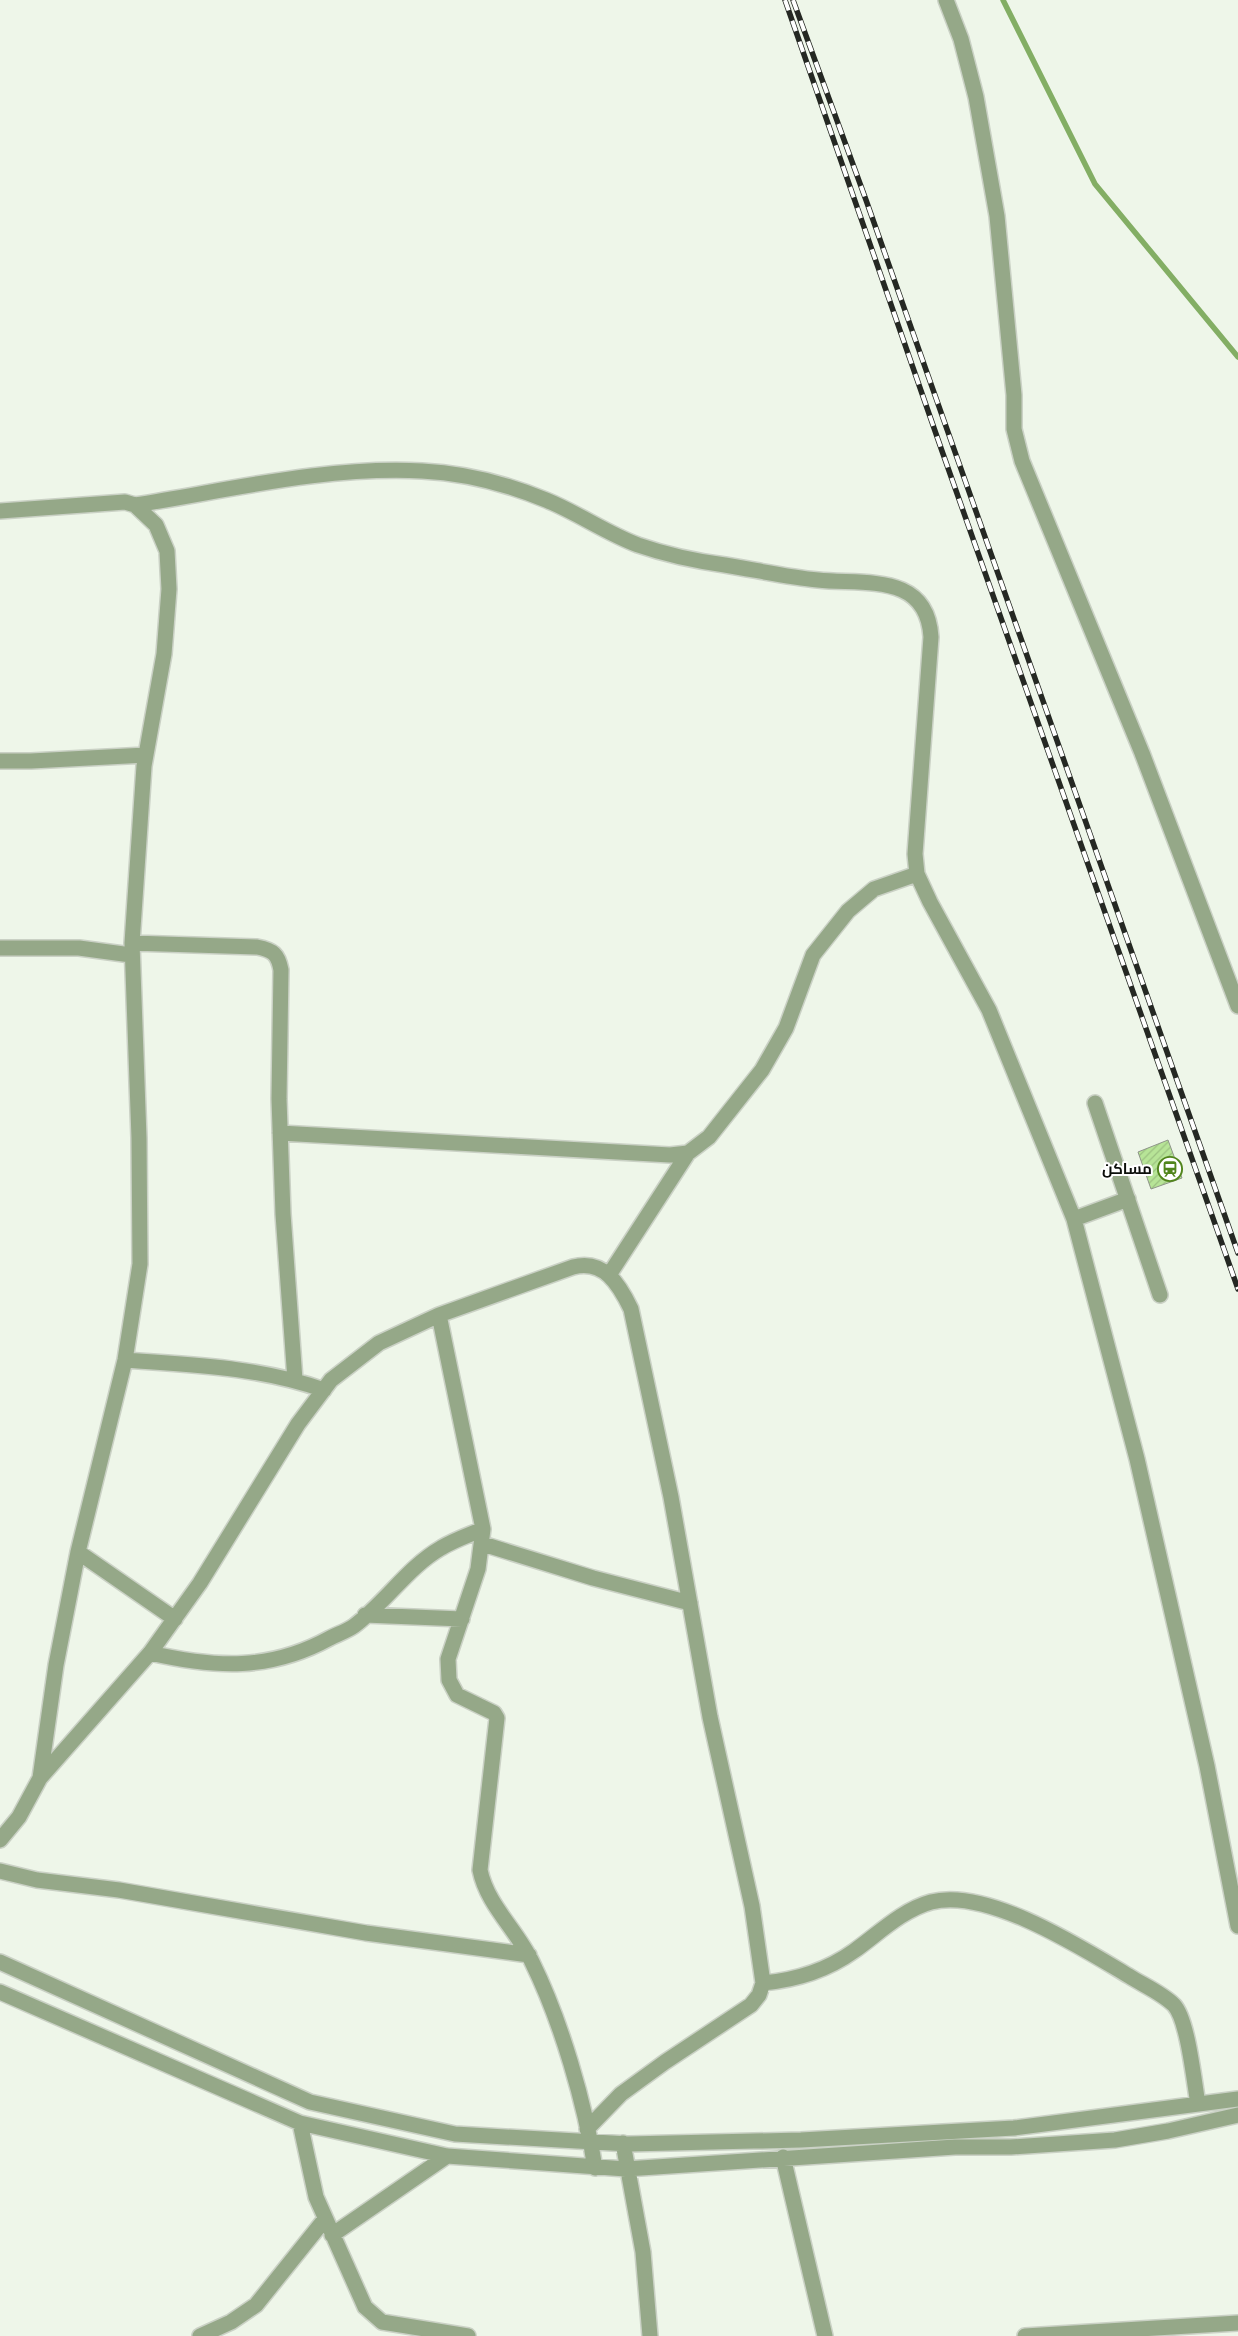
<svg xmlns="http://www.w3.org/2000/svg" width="1238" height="2336" font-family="'Titillium Web',Cairo,sans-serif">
<defs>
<pattern id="building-hatch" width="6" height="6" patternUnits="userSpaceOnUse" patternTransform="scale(1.25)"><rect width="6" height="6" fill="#b7e497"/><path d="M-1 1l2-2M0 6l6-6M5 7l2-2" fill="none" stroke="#9cc281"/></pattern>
</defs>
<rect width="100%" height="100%" fill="#eef6e9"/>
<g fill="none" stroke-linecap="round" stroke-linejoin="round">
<!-- stream -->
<path stroke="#83ae64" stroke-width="5.5" d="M1003,0l92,184 143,173"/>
</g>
<!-- building -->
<path fill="url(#building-hatch)" stroke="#8e9589" d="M1168,1140l14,38 -31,11 -13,-37z"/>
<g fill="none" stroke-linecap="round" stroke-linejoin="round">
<defs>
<path id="minor" d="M946,0l15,39 15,58 21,119 17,179v34l8,32 120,292 96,253
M135,505c95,-15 191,-39 287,-34 42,2 85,13 124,29 32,13 60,33 92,45 29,10 57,16 87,20 31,5 62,12 93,15 46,5 109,-8 113,57l-16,217 2,20 13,28 59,108 85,209 63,240 70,307 31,160
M0,511l125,-9 10,3 21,20 11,26 2,38 -5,65 -20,112 -12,177 7,195 1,126 -15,96 -47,192 -22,113 -16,113 -21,39 -19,23
M0,761h31l115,-6
M132,943l125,4c16,3 21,7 24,23l-2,129 4,115 12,166
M0,948h79l52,7
M1095,1103l65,192
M280,1133l390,22 18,-2 21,-16 53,-67 24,-42 27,-73 35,-44 26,-22 43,-15
M1074,1219l54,-20
M609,1275l79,-122
M439,1315l44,214 -5,40 -30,90 1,21 8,15 37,18 3,5 -17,152c7,35 37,60 52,92 29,59 53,141 63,206
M125,1360c68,5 135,7 199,30
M483,1544l110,34 97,25
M78,1552l97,67
M365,1615l97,4
M150,1653c66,15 120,18 180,-15 8,-4 17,-7 24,-12 31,-23 54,-59 87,-78 13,-8 28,-13 42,-19
M40,1778l110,-125 50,-70 98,-159 33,-44 48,-37 60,-28 134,-48c31,-8 46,17 58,42l40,188 39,220 42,189 11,77 -4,12 -8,10 -86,57 -44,32 -34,35
M0,1871l37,9 82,10 247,43 163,22
M0,1962l310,140 145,32 174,10 172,-4 213,-12 224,-29
M763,1983c34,-3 63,-12 91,-32 24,-17 48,-41 77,-49 56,-15 151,46 198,74 14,9 33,17 45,29 14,15 20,77 24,99
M0,1992l300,131 147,33 179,13 329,-22h56l104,-7 53,-9 70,-16
M300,2123l16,74 49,110 17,15 86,14
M623,2143l20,109 7,84
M783,2157l42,179
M332,2235l115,-79
M200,2336l31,-14 25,-17 69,-86
M1025,2336l213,-13"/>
</defs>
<!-- minor casing -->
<use href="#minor" stroke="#cad1c5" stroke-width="18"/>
<!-- minor -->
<use href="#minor" stroke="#95a888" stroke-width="15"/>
<defs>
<path id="rail" d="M785,0l157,451 296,838
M793,0l73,200 372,1053"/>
</defs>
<!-- rail casing -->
<use href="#rail" stroke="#252823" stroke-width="5.5"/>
<!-- rail -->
<use href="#rail" stroke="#fff" stroke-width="4" stroke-dasharray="11" stroke-linecap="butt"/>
</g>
<!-- icons -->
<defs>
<symbol id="station-ring" viewBox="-11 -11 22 22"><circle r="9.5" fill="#fff" stroke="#51851c" stroke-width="1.5"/><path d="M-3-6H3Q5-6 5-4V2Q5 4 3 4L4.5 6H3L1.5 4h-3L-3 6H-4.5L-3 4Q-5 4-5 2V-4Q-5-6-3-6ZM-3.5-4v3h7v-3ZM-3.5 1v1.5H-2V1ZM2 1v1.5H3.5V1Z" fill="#51851c"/></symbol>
</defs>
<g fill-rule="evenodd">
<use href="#station-ring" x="1156" y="1155" width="28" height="28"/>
</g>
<g text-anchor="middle" stroke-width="4" stroke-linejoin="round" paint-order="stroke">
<!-- poi labels -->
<g font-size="15" font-weight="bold" fill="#0c0f0b" stroke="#fff" text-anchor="end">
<text x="1152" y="1174">مساكن</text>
</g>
</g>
</svg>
